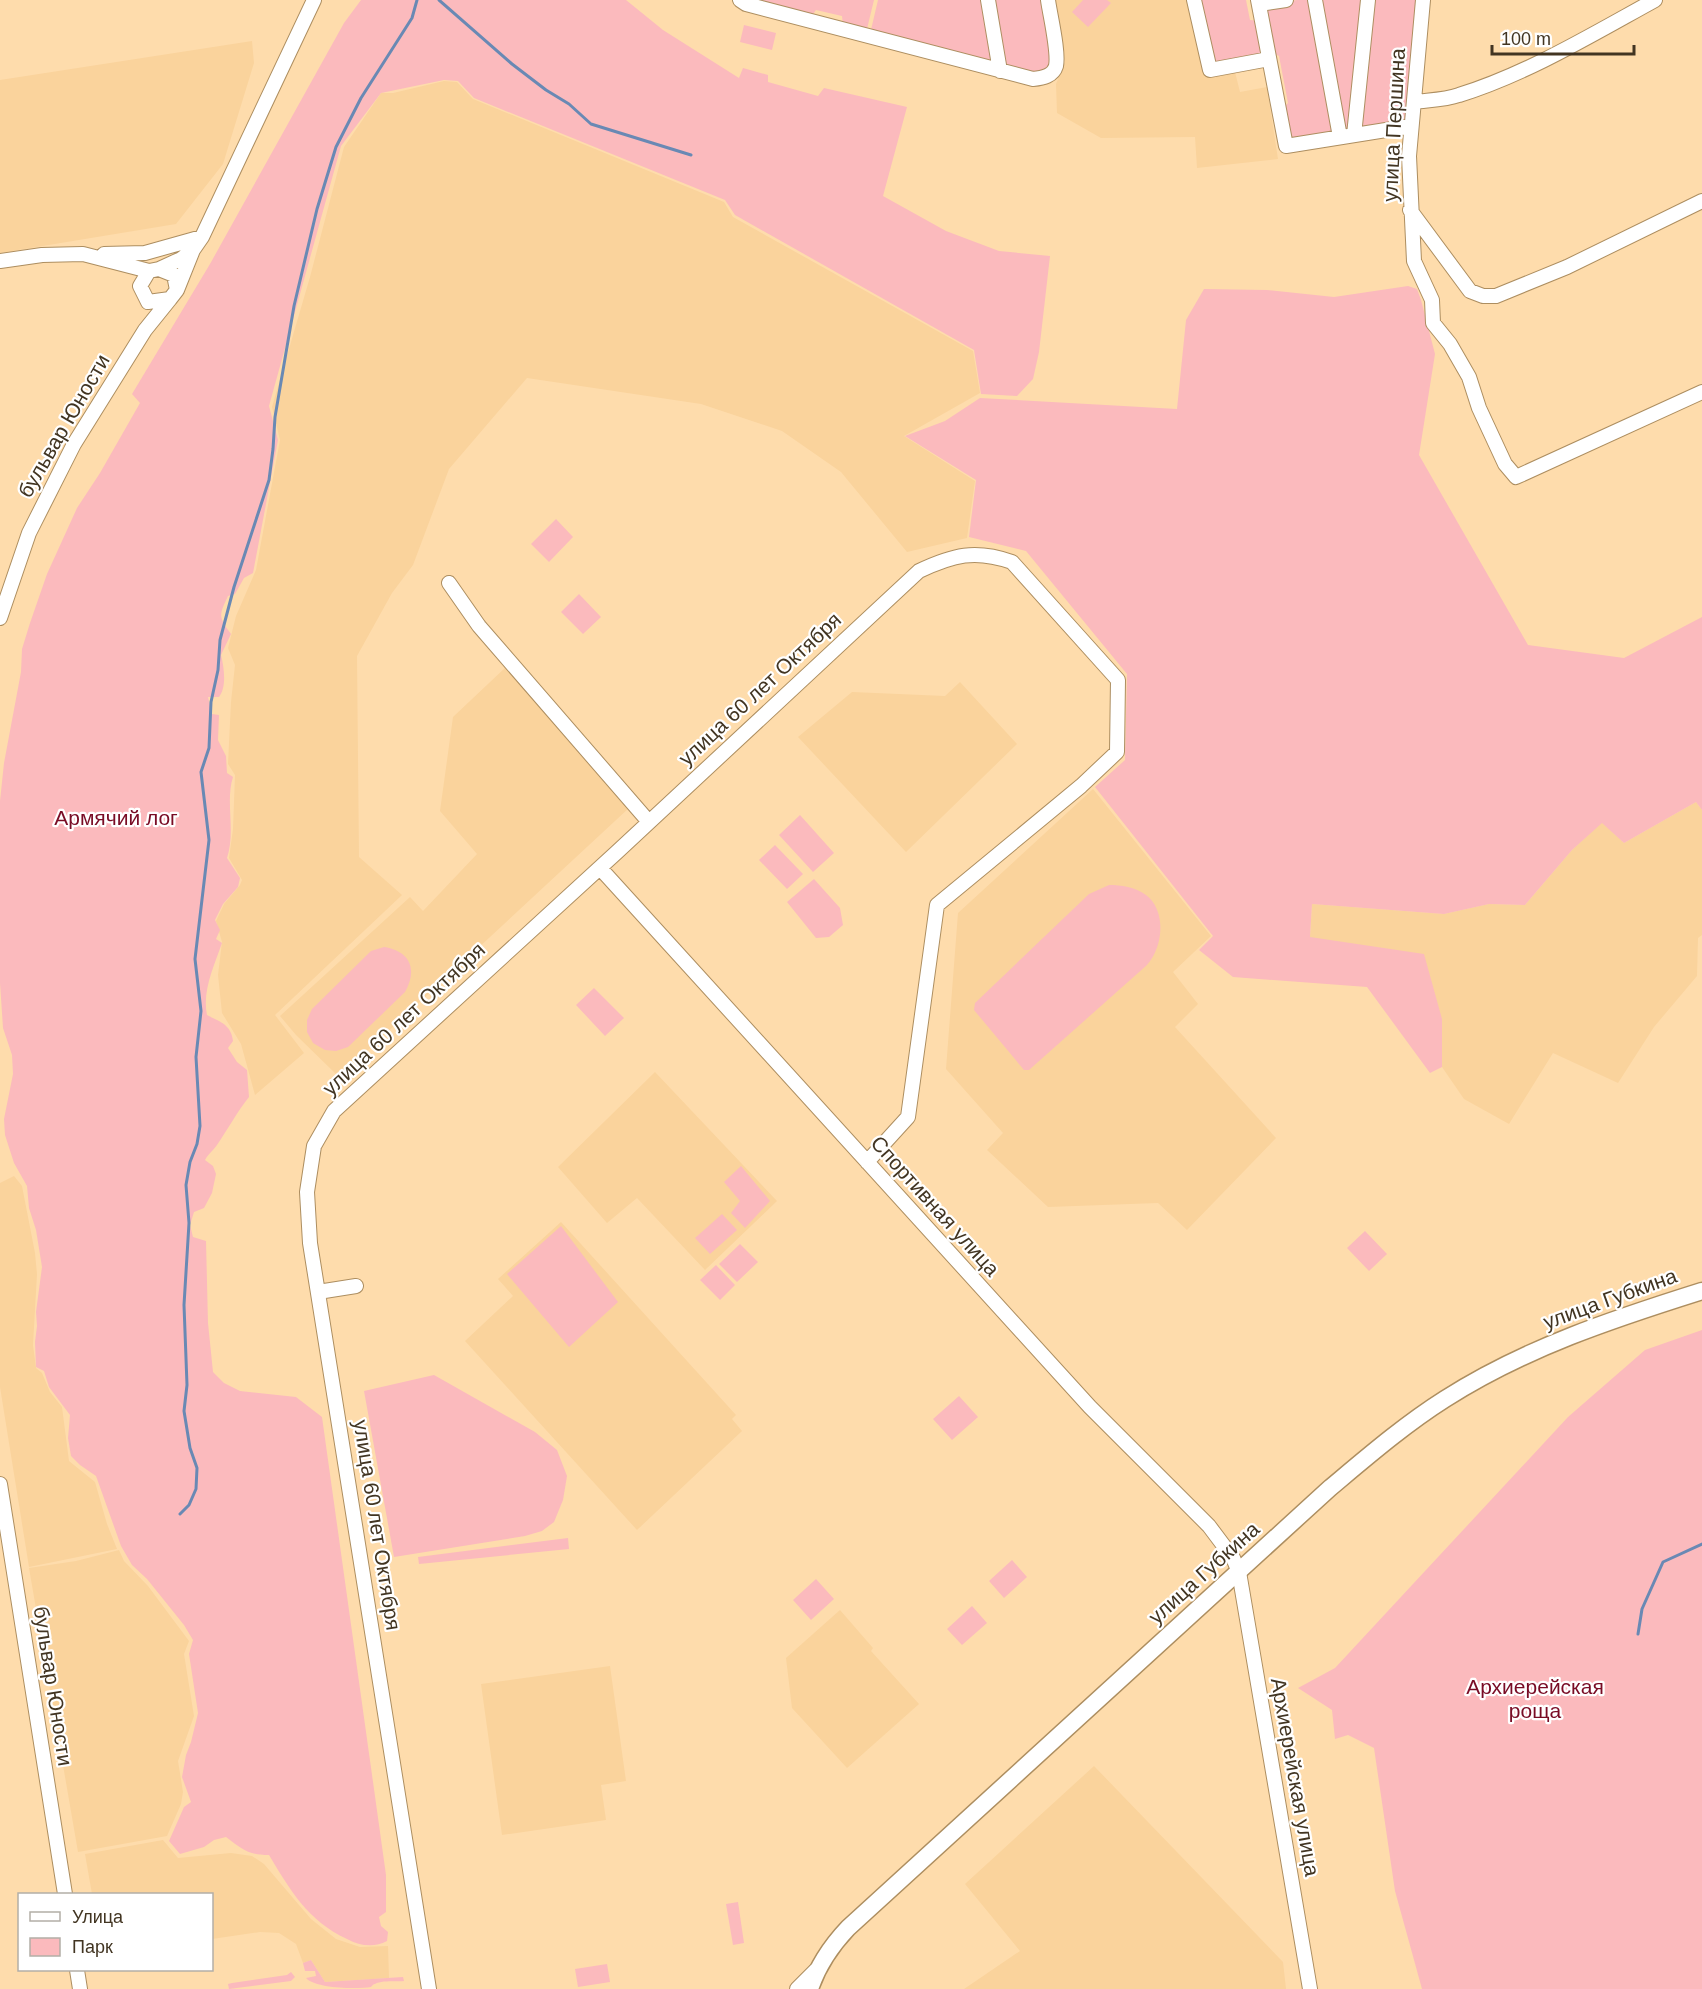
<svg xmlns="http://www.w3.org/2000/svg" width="1702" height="1989" font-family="Helvetica,sans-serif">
<rect width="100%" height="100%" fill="#fedcac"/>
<!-- built -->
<path fill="#fad39c" d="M1055,0h135l15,75 30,-3 5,20 27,-5 11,72 -81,9 -2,-31 -94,1 -44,-25 -1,-29 9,-22z
M252,41l2,22 -31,101 -47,60 -176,29v-173z
M444,81l13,1 16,17 251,103 9,15 240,134 7,42 -76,43 71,45 -8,57 -60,14 -66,-80 -59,-41 -81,-27 -174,-26 -78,91 -36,96 -21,28 -35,63 2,201 43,38 -127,120 29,38 -49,42 -14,-51 -19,-31 -4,-38 4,-33 -6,-21 8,-17 16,-19 2,-5 -13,-22 4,-29 2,-54 -7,-11 3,-62 4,-37 -7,-17 8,-32 20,-46 24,-130 -8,-33 38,-130 34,-130 37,-54h12z
M506,667l123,141 -290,269 -43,-42 -16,-19 130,-119 13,14 54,-57 -37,-43 13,-94z
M960,682l57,62 -111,108 -108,-115 54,-45 93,4z
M1093,789l118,147 -38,36 25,32 -23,23 101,111 -89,92 -29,-27 -110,4 -61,-57 16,-17 -57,-64 12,-156z
M1696,802l6,8v125l-4,3 -1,38 -43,51 -36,56 -65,-30 -44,71 -45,-25 -22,-32v-48l-132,-82 2,-33 132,10 45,-10 36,1 47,-55 30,-28 22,21z
M655,1072l122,129 -72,69 -68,-72 -30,25 -49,-56z
M14,1176l8,10 13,67 2,21 -4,71 3,23 6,5 8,19 12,15 7,54 26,21 12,42 10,25 -88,18 -29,-180v-204z
M561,1222l175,193 -4,4 10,12 -105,99 -172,-189 48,-45 -15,-17z
M119,1550l5,11 24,25 41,55 -5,13 10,62 -16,45 5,31 -2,12 -14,32 -89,16 -49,-284 47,-7z
M840,1610l33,38 -2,3 48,53 -72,64 -55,-60 -6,-50z
M610,1666l16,115 -25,4 5,35 -104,15 -21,-151z
M1094,1766l189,196 3,27h-322l56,-38 -55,-67z
M163,1840l15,18 53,-5 21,3 12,8 47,55 25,20 24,8 28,-1 1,32 -64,4 -14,-22 -8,3 -7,-19 -17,-11 -19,-1 -48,7v-45h-120l-7,-40z"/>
<!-- green -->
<path fill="#fbbabd" d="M361,0h265l37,30 76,48 4,-10 25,7v7l50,14 6,-8 83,19 -24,89 63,35 53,20 51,5 -11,96 -6,27 -16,17 -36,-2 -7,-44 -239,-135 -10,-15 -251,-102 -16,-17 -14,-1 -63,13 -40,53 -72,260 9,34 -25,133 -9,5 -9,16 -7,2c-9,19 -10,21 3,38l-10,21c3,12 6,32 -2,42h-11l4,17 7,1 -1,25 8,16 1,17 6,4c-8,25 3,54 -6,81l13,20 -2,9 -15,17 -8,16 5,10 -4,9 6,4c-8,23 -20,48 -15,72 13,7 24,9 26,26l-5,7 9,14 10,8 2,27c-12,15 -21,32 -32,48 -4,6 -9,9 -12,15l8,6 3,8 -4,19 -8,15 -10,4 -4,13 3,12 13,4 2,82 5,49 11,11 16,8 56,6 26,20 64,458v37l-7,5 2,9 7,6 -1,9c-13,7 -27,5 -40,-2 -39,-18 -57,-49 -78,-84 -21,0 -27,-6 -43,-18l-12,3 -10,7 -24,7 -11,-13 15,-34 7,-5 -9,-25 4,-22 5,-13 7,-29 -9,-59 4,-14 -9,-15 -37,-46 -15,-14 -11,-19 -25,-70 -16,-11 -9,-9 -3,-18 2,-23 -21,-28 -5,-16 -8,-4 -1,-25 2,-16 -1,-14 6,-45 -6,-37 -7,-22 -2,-22 -13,-23 -9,-28 -1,-16 9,-45 -1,-19 -9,-27 -3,-45v-182l4,-38 17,-91 1,-23 8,-26 17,-49 30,-66 23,-35 40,-70 -8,-9 78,-130 134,-241z
M751,0h123l-8,33 -23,-7 -1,-10 -26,-6 -6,8z
M878,0h108l11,67 -127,-33z
M990,0h56l8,65 -10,11 -42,-9z
M1083,0h24l4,3 -23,24 -16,-15z
M1197,0h49l4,20 10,1 6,36 -53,10z
M1297,0h16l24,135 -49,7 -6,-33 6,-6 -9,-47 -8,-4 -8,-46z
M1320,0h44l-13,133 -9,1z
M1370,0h50l-11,124 -53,8z
M744,25l32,8 -4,17 -32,-8z
M1408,286l9,3 4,11 14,54 -16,101 109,190 96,13 78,-41v193l-6,-8 -72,41 -22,-20 -30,27 -47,55 -36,-1 -45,10 -132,-10 -2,33 114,17 18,65v48l-12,6 -63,-86 -134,-10 -34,-27 14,-14 -118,-149 30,-27 2,-86 -101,-123 -57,-14 7,-57 -71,-44 40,-15 35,-23 197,11 9,-89 18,-31 63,1 67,7z
M556,519l17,18 -24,25 -18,-18z
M579,594l22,23 -18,17 -22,-22z
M800,815l34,38 -21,19 -34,-37z
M775,845l28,29 -16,15 -28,-29z
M814,879l26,29 3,17 -14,12 -13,1 -29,-36z
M1109,885c12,0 26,2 37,10 21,16 17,52 1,70l-118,105h-5l-50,-60 1,-7 114,-109z
M384,947c26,4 34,22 21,45l-57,55 -12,4 -11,-1 -12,-7 -6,-11v-12l5,-11 59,-58z
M594,988l30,30 -19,18 -29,-31z
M741,1166l29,35 -25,27 -14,-15 9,-12 -16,-19z
M722,1214l15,16 -27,24 -15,-16z
M561,1226l57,76 -49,45 -62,-73z
M1365,1231l22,23 -18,17 -22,-23z
M740,1244l18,18 -21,20 -18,-18z
M716,1265l19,20 -15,15 -20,-20z
M1702,1330v659h-280l-27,-98 -21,-143 -26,-13 -13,4 -3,-29 -34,-22 37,-20 233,-251 77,-67z
M434,1375l101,57 22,18 10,26 -4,24 -9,22 -12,9 -17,5 -131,21 -30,-166z
M959,1396l19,21 -26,23 -19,-21z
M568,1538l1,11 -150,15 -1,-7z
M1012,1560l15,17 -23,21 -15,-17z
M816,1579l18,20 -23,21 -18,-20z
M972,1606l15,17 -25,22 -15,-16z
M738,1902l6,41 -11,2 -7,-41z
M311,1960l14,22 78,-5 1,4c-8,1 -22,-1 -29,3 -2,0 -3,2 -4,3 -13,2 -55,2 -65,-9l10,-2 -1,-5h-10l-2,-8z
M607,1964l3,18 -32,5 -3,-18z
M291,1972l4,5 -4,4 -62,8 -1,-5 4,-1 55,-8z"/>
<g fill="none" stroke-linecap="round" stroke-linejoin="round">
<!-- stream -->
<path stroke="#6989b4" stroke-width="3" d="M439,0l73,64 34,26 23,14 22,20 100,31
M180,1514l9,-9 7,-16 1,-21 -7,-20 -6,-37 3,-26 -3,-80 5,-82 -3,-38 4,-23 7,-18 3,-18 -4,-69 5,-46 -6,-52 14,-119 -8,-68 8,-24 2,-46 7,-32 2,-30 14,-53 35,-107 4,-31 2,-32 19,-111 23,-97 19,-62 25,-49 51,-80 5,-18
M1638,1634l4,-25 21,-47 39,-18"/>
<defs>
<path id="minor" d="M740,0l6,4 287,75c10,-1 20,-3 23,-13 3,-14 -6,-51 -8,-66
M988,0l12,71
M1194,0l16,70 59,-11
M1258,0l28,146 125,-20
M1315,0l25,137
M1423,0l-14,156 5,105 18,39 1,23 17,21 19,33 10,31 26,56 11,13 186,-85
M1259,4l27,-4
M1414,102c15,-2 31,-2 45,-7 68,-21 134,-61 196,-95
M1354,135l14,-135
M1410,210l60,81 13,5h13l71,-29 135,-66
M104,254l41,-1 57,-16
M0,261l42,-6 41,-1 66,17
M159,269l15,6 3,15 -7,9 -22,3 -8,-16 9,-15z
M159,269l22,-10 12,-9
M177,290l16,-40 9,-13 112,-237
M449,583l30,43 170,196
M0,618l29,-85 45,-89 71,-114 25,-31
M600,868l490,539 119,119 24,32 6,14 71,417
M318,1292l38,-6
M0,1484l65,410
M77,1970l3,19
M429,1989l-119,-746 -3,-51 7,-46 20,-35 283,-259 302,-281c34,-16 56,-22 93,-9l106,118 -1,72 -36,34 -144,119 -29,212 -41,45
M797,1989l19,-19"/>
<path id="major" d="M810,1989c8,-24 21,-43 38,-61l482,-440c37,-31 74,-63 115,-89 80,-51 168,-80 257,-108"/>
</defs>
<!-- minor casing -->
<use href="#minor" stroke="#ad8e60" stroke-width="16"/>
<!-- major casing -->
<use href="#major" stroke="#ad8e60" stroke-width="19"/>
<!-- minor -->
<use href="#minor" stroke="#fff" stroke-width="14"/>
<!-- major -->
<use href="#major" stroke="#fff" stroke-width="16"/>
</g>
<g text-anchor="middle" stroke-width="4.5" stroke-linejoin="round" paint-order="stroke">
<!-- street labels -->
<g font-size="21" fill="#423522" stroke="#fff">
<text transform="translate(1394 125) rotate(-87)" y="7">улица Першина</text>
<text transform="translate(64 426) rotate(-60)" y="7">бульвар Юности</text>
<text transform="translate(760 689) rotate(-43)" y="7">улица 60 лет Октября</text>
<text transform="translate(404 1019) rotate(-43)" y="7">улица 60 лет Октября</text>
<text transform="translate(935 1206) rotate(48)" y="7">Спортивная улица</text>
<text transform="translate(1610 1299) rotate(-20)" y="7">улица Губкина</text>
<text transform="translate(377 1525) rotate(81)" y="7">улица 60 лет Октября</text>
<text transform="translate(1204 1573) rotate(-42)" y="7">улица Губкина</text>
<text transform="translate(53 1686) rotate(81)" y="7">бульвар Юности</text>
<text transform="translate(1295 1777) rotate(80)" y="7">Архиерейская улица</text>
</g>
<!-- park labels -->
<g font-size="21" fill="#790c25" stroke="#fff">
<text x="116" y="825">Армячий лог</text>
<text x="1535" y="1694">Архиерейская<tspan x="1535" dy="24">роща</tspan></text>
</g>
</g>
<!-- legend -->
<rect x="18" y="1893" width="195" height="78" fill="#ffffff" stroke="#b3aea7" stroke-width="1.5"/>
<rect x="30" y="1912" width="30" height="9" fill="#ffffff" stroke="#b3aea7" stroke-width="1.5"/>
<text x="72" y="1923" font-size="18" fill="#423522">Улица</text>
<rect x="30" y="1938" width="30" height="18" fill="#fbbabd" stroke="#b3aea7" stroke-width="1.5"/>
<text x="72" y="1953" font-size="18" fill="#423522">Парк</text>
<!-- scale -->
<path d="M1492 45v9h142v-9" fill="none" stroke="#423522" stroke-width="3"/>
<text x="1501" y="45" font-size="18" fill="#423522" stroke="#ffffff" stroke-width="4.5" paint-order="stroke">100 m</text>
</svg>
